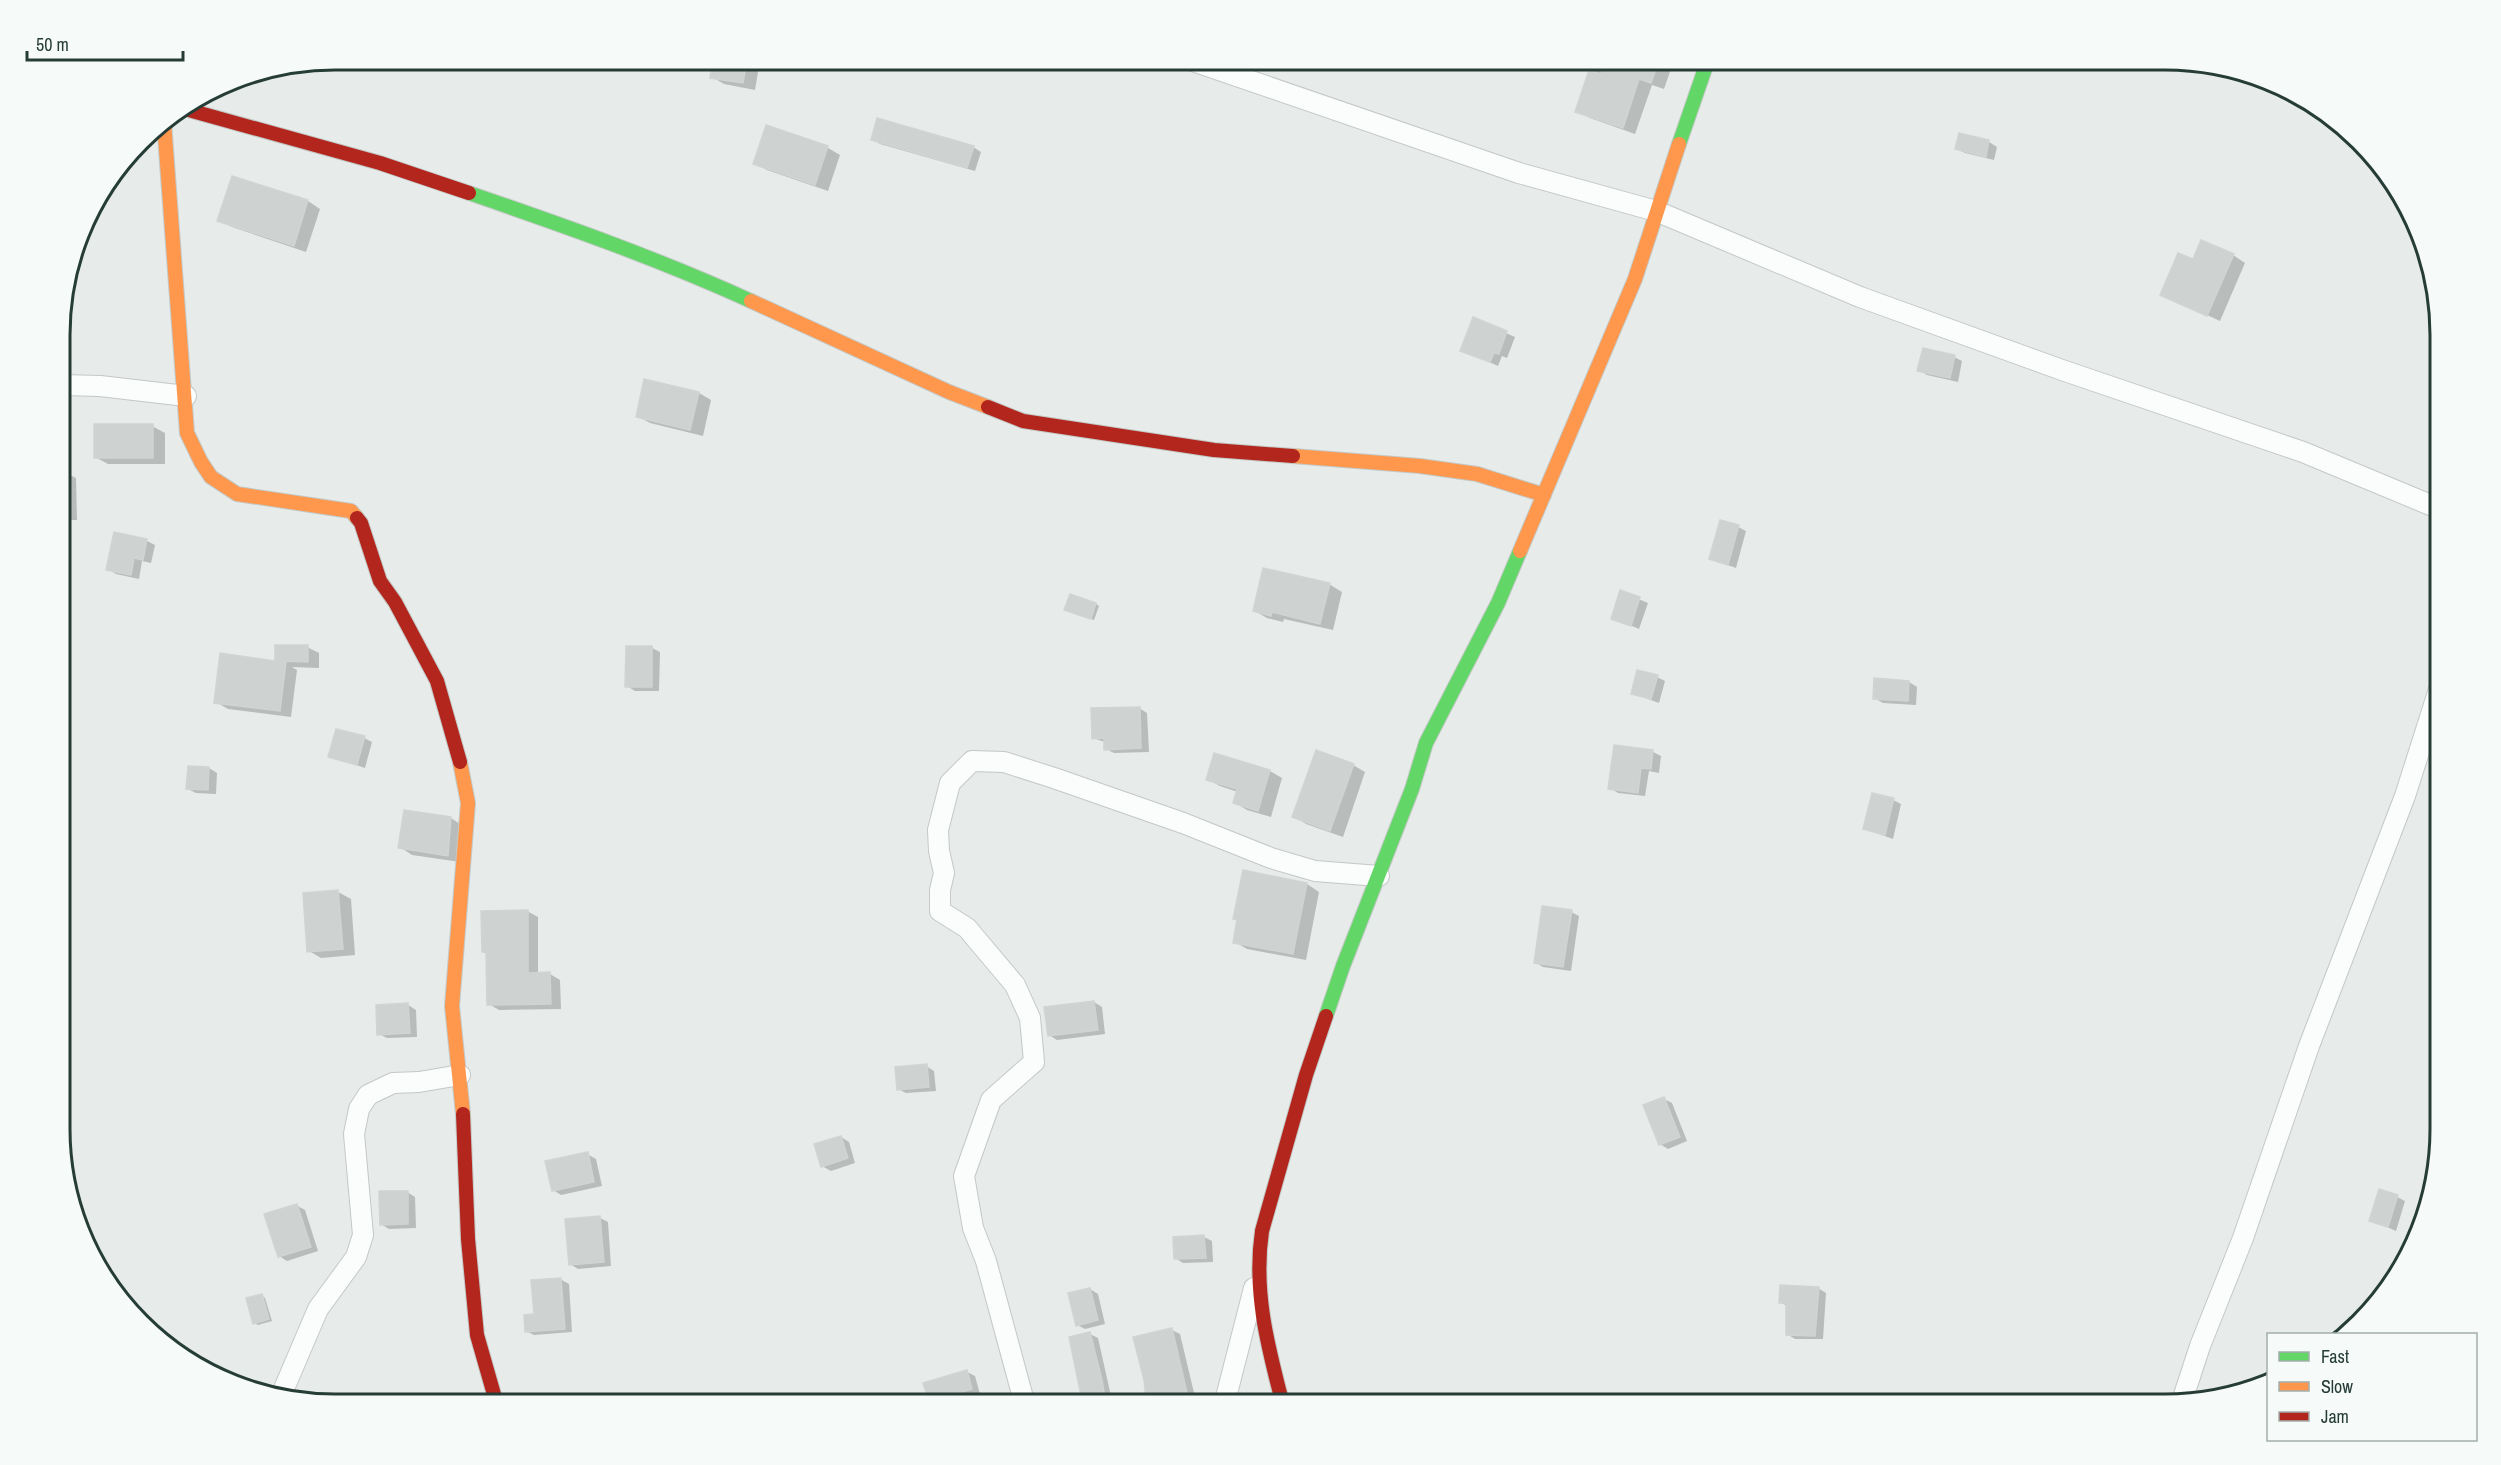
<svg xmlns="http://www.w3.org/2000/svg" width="2501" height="1465" font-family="'Archivo Narrow',sans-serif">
<rect width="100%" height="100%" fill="#e7ebe9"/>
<!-- shadow -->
<path fill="#0003" d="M714,60h46l-5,30 -31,-6 -12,-7z
M1593,60h81l-10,29 -12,-4 -17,49 -45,-16 -13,-7z
M767,127l61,21 12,7 -12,36 -61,-21 -12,-7z
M1960,135l29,7 8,5 -3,13 -29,-7 -8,-4z
M872,139l101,8 8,5 -6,19 -95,-27z
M233,177l75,24 12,8 -14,43 -74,-25 -13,-7z
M2233,255l12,8 -25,58 -58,-27z
M1474,319l41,18 -8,21 -5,-2 -4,10 -36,-16z
M1954,357l8,4 -4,21 -31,-7 -8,-5z
M699,393l12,7 -8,36 -53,-13 -13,-7z
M152,426l13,7v31h-57l-13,-7z
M62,474h6l8,4 1,42h-15z
M1738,527l8,4 -10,37 -25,-9z
M115,534l32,7 8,4 -4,18 -9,-2 -3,18 -23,-5 -8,-5z
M1329,584l13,8 -9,38 -49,-11 -1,3 -16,-4 -12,-7z
M1621,592l27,11 -9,26 -26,-11z
M1096,604l3,2 -5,14 -28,-10z
M307,647l12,6v15l-27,-1 5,3 -6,47 -63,-8 -12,-7 60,-40z
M652,648l8,4 -1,39h-24l-8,-5z
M1657,677l8,4 -6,22 -27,-10z
M1909,682l8,5 -1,18 -33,-2 -9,-5z
M1139,708l8,5 2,39 -35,1 -8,-4 -1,-7 -12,-4z
M364,738l8,4 -7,26 -35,-12z
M1653,752l8,4 -2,17 -10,-2 -4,25 -27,-3 -8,-5z
M1215,754l55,17 12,7 -11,39 -24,-7 -13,-8 4,-10 -18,-6 -13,-7z
M1353,765l12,7 -22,65 -37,-13 -12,-8z
M209,768l8,5 -1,21 -20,-1 -8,-4z
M1893,800l8,4 -8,35 -28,-10z
M451,818l12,8 -3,36 -48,-7 -12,-8z
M1244,872l63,12 12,8 -13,68 -59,-11 -12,-7z
M338,892l13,7 4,56 -34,3 -12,-7 -5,-57z
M527,911l11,6v57h12l10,6 1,29 -62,1 -10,-6 -1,-50 -5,-2z
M1571,912l8,4 -8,55 -28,-4 -8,-5z
M1094,1002l8,5 3,27 -48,6 -8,-5z
M408,1005l8,5 1,27 -30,1 -8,-4z
M926,1066l8,5 2,20 -30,2 -8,-4z
M1664,1099l8,4 15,38 -19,8 -8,-5z
M841,1137l8,5 6,21 -24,8 -9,-5z
M587,1154l9,5 6,27 -41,9 -8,-5z
M407,1192l8,5 1,31 -27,1 -8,-5z
M2397,1197l8,4 -9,30 -25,-11z
M296,1205l9,5 13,41 -31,10 -8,-5z
M600,1218l8,4 3,44 -33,3 -8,-5z
M1204,1237l8,4 1,21 -30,1 -8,-5z
M560,1279l9,5 3,48 -38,3 -8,-4z
M1818,1288l8,5 -3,46h-28l-8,-5v-28l-7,-4z
M1090,1289l8,5 7,30 -20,5 -8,-4z
M262,1296l3,2 7,23 -14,4 -4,-2z
M1172,1330l8,4 15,63 -40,7 -8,-5z
M1090,1334l8,4 15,67h-29z
M967,1372l8,4 8,29h-47l-6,-4z"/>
<!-- building -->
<path fill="#ced3d1" stroke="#d0d4d2" stroke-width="1.5" d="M713,60h34l-4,23 -33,-5z
M1605,60h54l-8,23 -12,-4 -16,49 -48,-16 14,-42 12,4z
M877,118l97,28 -7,22 -96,-28z
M766,125l62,21 -13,39 -62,-21z
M1959,133l30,7 -3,17 -31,-8z
M232,176l76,24 -14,46 -77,-25z
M2201,240l33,14 -27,62 -47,-21 18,-42 15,6z
M1473,317l34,14 -8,23 -5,-1 -4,9 -30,-11z
M1923,348l32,7 -5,23 -33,-7z
M644,379l55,13 -9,38 -54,-13z
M94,424h59v34h-59z
M1720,520l19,5 -11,40 -19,-6z
M114,532l33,7 -4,21 -9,-2 -3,17 -25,-5z
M1263,568l67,15 -10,41 -48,-12 -1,4 -18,-5z
M1620,590l20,7 -9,29 -20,-7z
M1070,594l26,9 -5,16 -27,-9z
M275,645h33v17l-27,-1 5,1 -6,49 -66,-8 6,-50 55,8z
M626,646h26v41h-27z
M1637,670l21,5 -7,24 -20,-5z
M1874,678l35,3 -1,20 -35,-2z
M1140,707l1,41 -37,2v-12l-12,1 -1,-31z
M336,729l29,7 -8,29 -29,-8z
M1614,745l39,5 -2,19 -10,-1 -3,25 -30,-4z
M1316,750l38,14 -24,67 -38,-14z
M1214,753l56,17 -12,41 -25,-8 4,-14 -31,-9z
M188,766l21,1 -1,23 -22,-1z
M1872,793l22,5 -9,37 -22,-6z
M404,810l47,7 -3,39 -50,-8z
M1243,870l64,13 -14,71 -60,-11 4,-23 -4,-1z
M338,890l5,59 -36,3 -4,-59z
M1542,906l30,4 -9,57 -29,-4z
M528,910v63l22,-1 1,32 -64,1 -1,-53h-4l-1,-41z
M1094,1001l4,29 -50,6 -4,-29z
M408,1003l2,30 -33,2 -1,-30z
M927,1064l2,23 -32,3 -2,-23z
M1664,1097l16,40 -21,8 -16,-40z
M841,1136l7,22 -27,9 -7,-23z
M588,1152l6,30 -42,9 -7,-30z
M2379,1189l19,6 -10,32 -19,-6z
M379,1191h29v33l-28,1z
M297,1204l14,43 -33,10 -14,-43z
M600,1216l4,46 -35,3 -4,-46z
M1204,1235l2,23 -32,1 -1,-22z
M561,1278l4,51 -40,3 -1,-17 10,-1 -3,-34z
M1780,1285l39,2 -4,49 -29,-1v-32h-7z
M1090,1288l8,32 -22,6 -8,-33z
M262,1294l7,25 -16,5 -7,-26z
M1172,1328l15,65 -41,7 -2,-20 -11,-43z
M1090,1332l12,48 4,25h-23l-14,-68z
M967,1370l5,19 -43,13 -6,-19z"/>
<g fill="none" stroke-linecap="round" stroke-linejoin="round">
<defs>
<path id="street" d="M1190,60l329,113 137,38 204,86 202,73 241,82 137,57
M62,385l38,1 86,10
M280,1398l38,-89 38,-52 7,-22 -9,-101 5,-25 9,-14 25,-12 26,-1 41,-7
M2181,1404l19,-58 43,-108 66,-192 96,-250 35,-110
M1025,1405l-39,-144 -13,-33 -9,-52 27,-76 43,-38 -4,-44 -15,-33 -48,-57 -27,-17v-21l4,-17 -5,-22 -1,-21 12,-47 22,-22 32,1 50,16 129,45 88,35 44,13 64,5
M1224,1405l30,-117"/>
<path id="fast" d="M1679,144l29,-84
M469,193c96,33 190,66 282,108
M1326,1016l17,-50 69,-177 14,-46 72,-140 22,-52"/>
<path id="slow" d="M164,122l23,311 14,29 10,15 26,17 114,17 6,7
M751,301l198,91 39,15
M1293,456l127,10 57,8 67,21
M1520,551l115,-272 44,-135
M460,762l8,41 -16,203 11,108"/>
<path id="jam" d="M185,109l195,54 89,30
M988,407l35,14 191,29 79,6
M357,518l4,5 19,58 15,21 42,79 23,81
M463,1114l5,125 9,96 20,70
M1283,1405c-15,-58 -30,-113 -21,-174l44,-156 20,-59"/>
</defs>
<!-- street casing -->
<use href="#street" stroke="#c4c8c6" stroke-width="22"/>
<!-- fast casing -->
<use href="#fast" stroke="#c3c9c6" stroke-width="16"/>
<!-- slow casing -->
<use href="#slow" stroke="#c3c9c6" stroke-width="16"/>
<!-- jam casing -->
<use href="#jam" stroke="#c3c9c6" stroke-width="16"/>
<!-- street -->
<use href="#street" stroke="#fbfcfc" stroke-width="20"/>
<!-- fast -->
<use href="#fast" stroke="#63d668" stroke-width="14"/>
<!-- slow -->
<use href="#slow" stroke="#ff974d" stroke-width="14"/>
<!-- jam -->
<use href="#jam" stroke="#b3261e" stroke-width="14"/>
</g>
<!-- crop -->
<path d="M0 0H2501V1465H0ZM335 70H2165A265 265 0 0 1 2430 335V1129A265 265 0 0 1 2165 1394H335A265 265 0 0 1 70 1129V335A265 265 0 0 1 335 70Z" fill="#f6faf8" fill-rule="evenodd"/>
<path fill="none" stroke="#263d37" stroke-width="3" d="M335 70H2165A265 265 0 0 1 2430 335V1129A265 265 0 0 1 2165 1394H335A265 265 0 0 1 70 1129V335A265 265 0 0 1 335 70Z"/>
<!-- legend -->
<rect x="2267" y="1333" width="210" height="108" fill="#f6faf8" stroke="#a3aeab" stroke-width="1.5"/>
<rect x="2279" y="1352" width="30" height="9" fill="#63d668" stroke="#a3aeab" stroke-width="1.5"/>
<text x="2321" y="1363" font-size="18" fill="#263d37">Fast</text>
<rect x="2279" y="1382" width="30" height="9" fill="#ff974d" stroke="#a3aeab" stroke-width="1.5"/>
<text x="2321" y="1393" font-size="18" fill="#263d37">Slow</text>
<rect x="2279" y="1412" width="30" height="9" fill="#b3261e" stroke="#a3aeab" stroke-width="1.5"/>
<text x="2321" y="1423" font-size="18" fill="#263d37">Jam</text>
<!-- scale -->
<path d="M27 51v9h156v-9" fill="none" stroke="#263d37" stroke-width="3"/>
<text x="36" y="51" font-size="18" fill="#263d37" stroke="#f6faf8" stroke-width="4.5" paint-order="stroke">50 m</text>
</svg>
